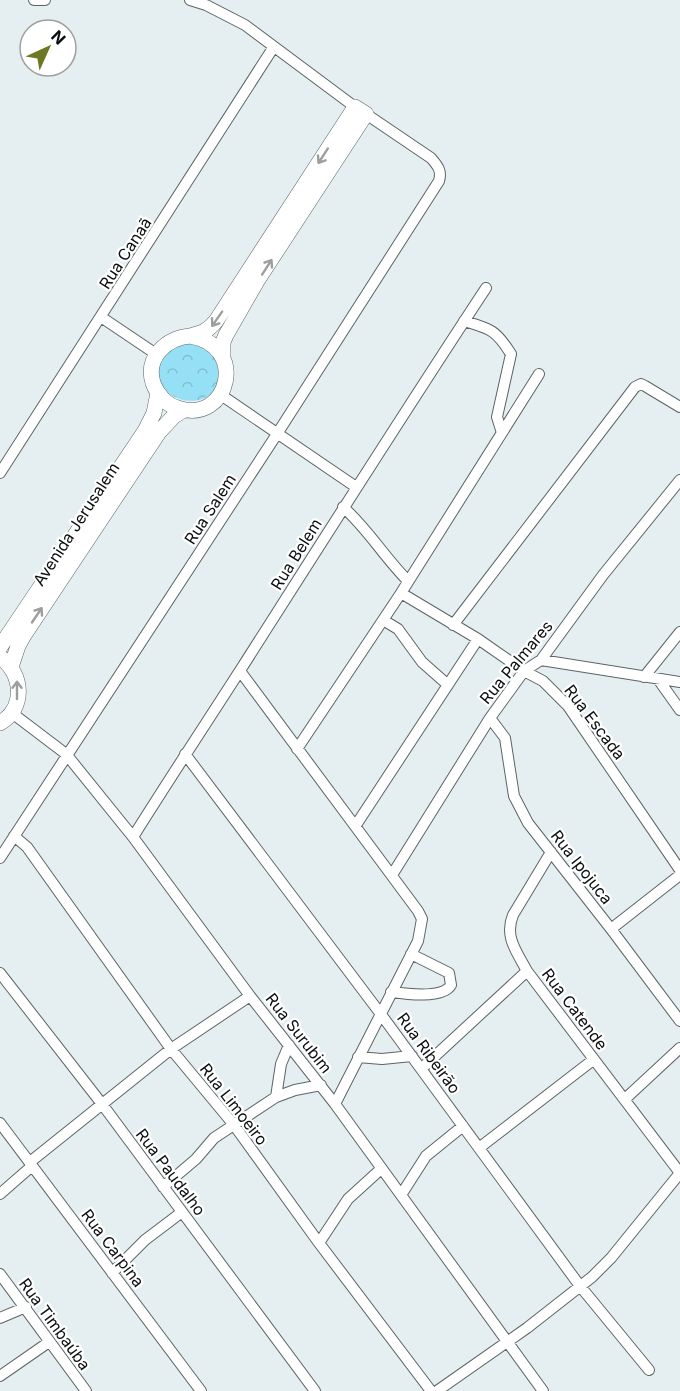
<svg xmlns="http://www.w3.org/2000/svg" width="680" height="1391" font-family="Inter,sans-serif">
<defs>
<pattern id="park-crowns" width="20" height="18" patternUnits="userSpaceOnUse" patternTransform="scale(1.5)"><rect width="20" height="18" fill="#96e0f6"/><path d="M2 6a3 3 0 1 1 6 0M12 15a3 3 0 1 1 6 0" fill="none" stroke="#80bfd2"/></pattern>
</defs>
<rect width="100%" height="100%" fill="#e5eff1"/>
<!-- park -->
<path fill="url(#park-crowns)" d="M176,340l31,2 15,27c-2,7 -3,16 -8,22 -18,21 -61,6 -56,-24 1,-8 13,-19 18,-27z"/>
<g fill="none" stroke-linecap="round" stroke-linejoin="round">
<defs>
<path id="street" d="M34,0h11
M190,0l16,5 39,20 110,82
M101,317l55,37
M464,321c27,8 32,9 47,33l-14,63 5,16
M221,395l135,92
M0,473l273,-425
M343,507c25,22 41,50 65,74
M401,593l77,46 46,32 19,10 25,25 112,164
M383,620l15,9 24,33 26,23
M453,625l182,-238 6,-3 4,2 35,21
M541,660l139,22
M240,671l178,240 4,8 -4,22 -83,163
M644,677l36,-45
M658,679l22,31
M12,713l54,41 67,83 117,159 85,108 208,287
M490,718l15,20 9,58 14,27 83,106 69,92
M297,749l104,-156 138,-219
M185,754l195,259 200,273 69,84
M356,825l122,-186
M14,836l13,11 144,202 63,76 85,118 112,148
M133,837c35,-56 72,-112 108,-168 81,-127 162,-255 245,-381
M551,852l-38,63c-9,22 4,37 14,56l153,202
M0,858l277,-424 162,-253c3,-10 -1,-15 -8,-23l-65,-44
M392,875l98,-157 34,-47 17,-11 62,-85 77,-95
M611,929l69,-54
M0,973l102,131 213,287
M391,992c15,2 52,7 60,-7l-2,-12 -38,-19
M358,1057l24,2 30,-3
M421,1069l106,-98
M276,1097l5,-33 8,-19
M625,1099l55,-51
M0,1123l201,268
M479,1148l114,-88
M30,1162l141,-113 79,-53
M163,1187l33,-28 18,-21 62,-41 19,-7 26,-5
M0,1194l32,-28
M401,1195l25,-39 37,-30
M319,1243l29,-44 33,-30
M112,1273l33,-33 37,-28
M0,1274l86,117
M0,1318l26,-11
M0,1376l49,-34
M437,1391l90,-63 65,-51 19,-19 69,-85"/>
<path id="secondary" d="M190,336c12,-3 18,-5 26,-15l139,-214 11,7 -109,167 -31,54 -3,7v14
M190,336c59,9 39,89 -12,72 -12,-3 -21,-14 -25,-25 -8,-26 14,-45 37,-47z
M0,647l145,-216 9,-18 4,-20
M0,657c23,16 26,51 0,66
M11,667l7,-21 6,-11 135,-203 15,-16 10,-6"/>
</defs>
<!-- street casing -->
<use href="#street" stroke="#5c6466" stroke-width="12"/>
<!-- secondary casing -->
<use href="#secondary" stroke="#5c6466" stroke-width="16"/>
<!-- street -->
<use href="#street" stroke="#fff" stroke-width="10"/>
<!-- secondary -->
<use href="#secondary" stroke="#fff" stroke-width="15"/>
</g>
<!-- one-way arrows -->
<defs><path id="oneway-shaft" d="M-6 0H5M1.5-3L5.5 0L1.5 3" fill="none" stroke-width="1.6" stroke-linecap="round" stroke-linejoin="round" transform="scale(1.5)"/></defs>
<g stroke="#9d9f9f">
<use href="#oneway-shaft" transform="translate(323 156) rotate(123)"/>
<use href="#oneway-shaft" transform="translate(267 267) rotate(-57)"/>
<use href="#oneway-shaft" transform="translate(217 319) rotate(125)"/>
<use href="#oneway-shaft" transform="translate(37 615) rotate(-56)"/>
<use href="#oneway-shaft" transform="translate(17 690) rotate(-90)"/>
</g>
<g text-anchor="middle" stroke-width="4.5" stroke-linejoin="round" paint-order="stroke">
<!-- street labels -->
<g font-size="16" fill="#0b0e0f" stroke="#fff">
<text transform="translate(125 253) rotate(-57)" y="6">Rua Canaã</text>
<text transform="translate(210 509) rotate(-57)" y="6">Rua Salem</text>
<text transform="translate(76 524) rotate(-57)" y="6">Avenida Jerusalem</text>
<text transform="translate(296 554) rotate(-58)" y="6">Rua Belem</text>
<text transform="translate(516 662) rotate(-50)" y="6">Rua Palmares</text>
<text transform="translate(595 722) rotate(53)" y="6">Rua Escada</text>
<text transform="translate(582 867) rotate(52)" y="6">Rua Ipojuca</text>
<text transform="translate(575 1009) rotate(53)" y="6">Rua Catende</text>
<text transform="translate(299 1033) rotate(52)" y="6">Rua Surubim</text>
<text transform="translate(429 1053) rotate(54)" y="6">Rua Ribeirão</text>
<text transform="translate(234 1104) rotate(52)" y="6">Rua Limoeiro</text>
<text transform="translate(171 1172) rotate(53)" y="6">Rua Paudalho</text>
<text transform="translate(113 1248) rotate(53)" y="6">Rua Carpina</text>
<text transform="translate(55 1324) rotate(54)" y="6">Rua Timbaúba</text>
</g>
</g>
<!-- north arrow -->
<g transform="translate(48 48) rotate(45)"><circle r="28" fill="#ffffff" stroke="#9d9f9f" stroke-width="1.5"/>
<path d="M0-4.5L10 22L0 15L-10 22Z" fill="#6d7822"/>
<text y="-9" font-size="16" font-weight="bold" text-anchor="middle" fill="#0b0e0f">N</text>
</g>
</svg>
